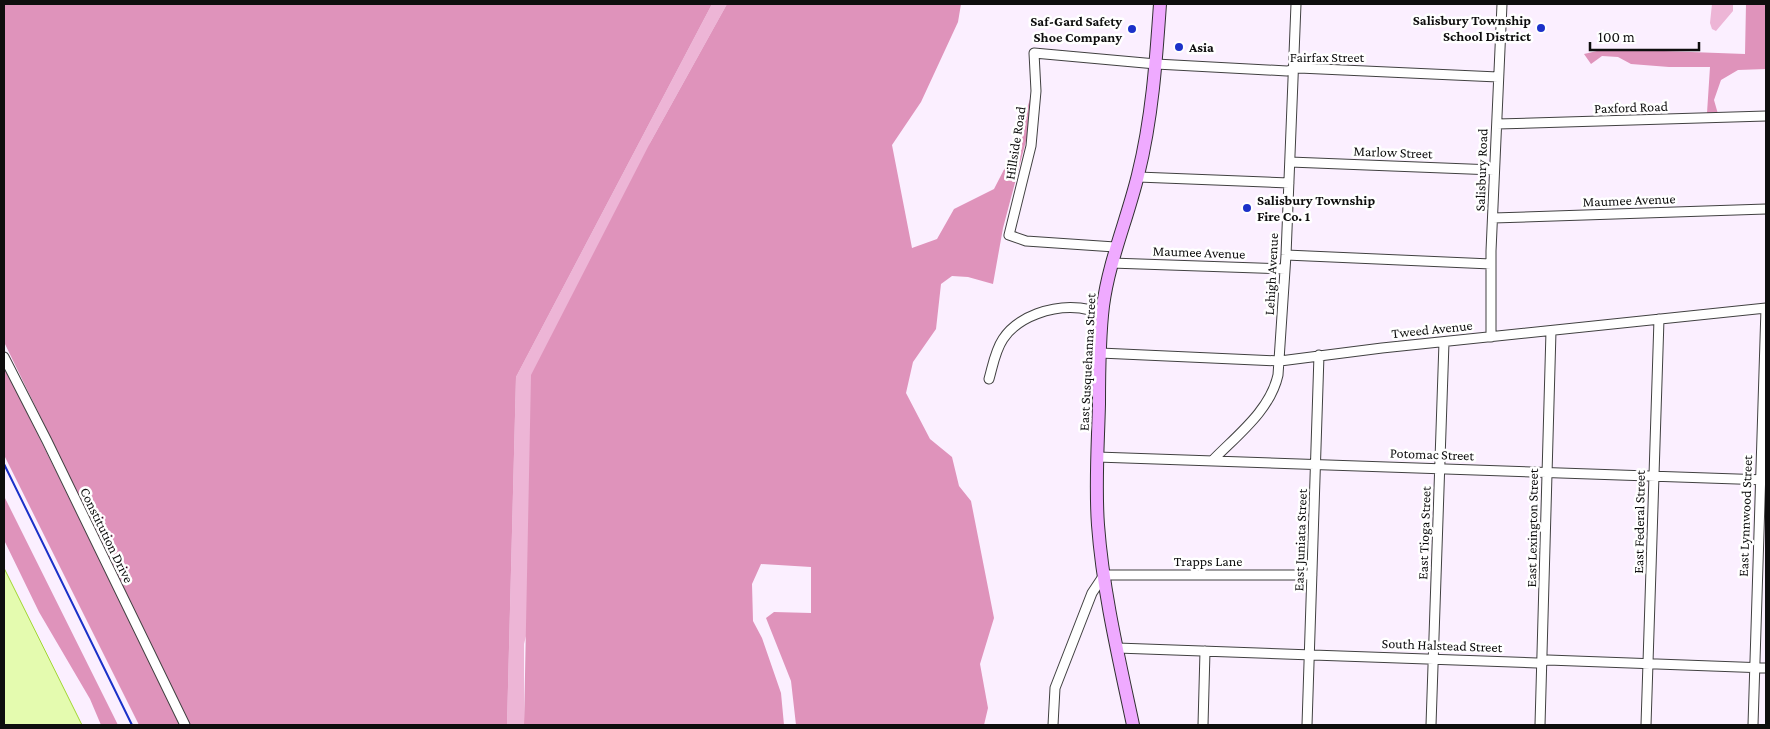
<svg xmlns="http://www.w3.org/2000/svg" width="1770" height="729" font-family="'Crimson Pro',serif">
<rect width="100%" height="100%" fill="#fbefff"/>
<!-- green -->
<path fill="#edb5d6" d="M712,4h15l-77,139 -126,501v81h-17l9,-348z
M1712,4h21v7l-17,20 -4,-2 -2,-6z"/>
<!-- forest -->
<path fill="#df93bb" d="M4,4h708l-196,373 -9,348h-317l-186,-383z
M727,4h234l-3,18 -37,80 -29,43 20,103 25,-9 17,-30 40,-20 19,-37 17,-53 1,23 -28,106 -10,56 -25,-7 -16,-1 -11,8 -5,45 -23,33 -7,31 24,46 22,18 7,29 12,15 23,117 -14,46 8,44 -4,17h-188l-5,-44 -25,-63 8,-6 37,1v-46l-50,-3 -9,20 1,37 9,17 19,55 3,32h-260l7,-350 119,-232z
M1746,4h20v65l-28,1 -17,10 -7,20 4,14 -11,-1 3,-46h-41l-38,-3 -13,-7 -16,-1 -11,8 -7,-10 13,-3 40,-1 108,4z
M4,366l177,359h-42l-135,-270z
M4,496l114,229h-17l-11,-26 -51,-87 -35,-72z"/>
<!-- water -->
<path fill="#e4fbaf" stroke="#a1d731" d="M4,568l78,157h-78z"/>
<g fill="none" stroke-linecap="round" stroke-linejoin="round">
<defs>
<path id="minor" d="M1497,124l269,-8
M1290,162l204,8
M1138,177l151,6
M1493,218l273,-9
M1115,247l-89,-6 -17,-6 22,-89 5,-55 -2,-38 122,11 131,7 12,-3 199,9
M1286,255l205,9
M1111,263l174,6
M1491,337v-86l11,-247
M1100,353l180,8 102,-13 384,-40
M4,357l43,84 138,284
M989,379c4,-14 6,-28 14,-40 15,-23 50,-34 77,-31 7,1 15,3 22,6
M1097,457l669,23
M1212,461c24,-25 58,-50 66,-86l8,-120 10,-251
M1117,648l420,15 11,-3 218,8
M1053,725l2,-37 37,-95 12,-18h208
M1203,725l2,-74
M1307,725l12,-370
M1431,725l13,-383
M1540,725l11,-394
M1646,725l13,-406
M1753,725l13,-417"/>
<path id="secondary" d="M1133,725c-14,-66 -30,-133 -35,-200 -3,-40 0,-81 1,-121 0,-32 0,-65 4,-98 6,-45 24,-86 35,-131 14,-56 18,-113 22,-171"/>
</defs>
<!-- minor casing -->
<use href="#minor" stroke="#414141" stroke-width="11"/>
<!-- secondary casing -->
<use href="#secondary" stroke="#303030" stroke-width="14"/>
<!-- minor -->
<use href="#minor" stroke="#fff" stroke-width="9"/>
<!-- secondary -->
<use href="#secondary" stroke="#efaaff" stroke-width="12"/>
<!-- rail -->
<path stroke="#1b31c9" stroke-width="2" d="M4,464l128,261"/>
</g>
<!-- markers -->
<g fill="#1b31c9" stroke="#fff" stroke-width="2">
<circle cx="1541" cy="28" r="5"/>
<circle cx="1132" cy="29" r="5"/>
<circle cx="1179" cy="47" r="5"/>
<circle cx="1247" cy="208" r="5"/>
</g>
<g text-anchor="middle" stroke-width="5" stroke-linejoin="round" paint-order="stroke">
<!-- poi labels -->
<g font-size="14" font-weight="bold" fill="#0e0e0e" stroke="#fff" text-anchor="end">
<text x="1531" y="25">Salisbury Township<tspan x="1531" dy="16">School District</tspan></text>
<text x="1122" y="26">Saf-Gard Safety<tspan x="1122" dy="16">Shoe Company</tspan></text>
<text x="1189" y="52" text-anchor="start">Asia</text>
<text x="1257" y="205" text-anchor="start">Salisbury Township<tspan x="1257" dy="16">Fire Co. 1</tspan></text>
</g>
<!-- street labels -->
<g font-size="14" fill="#0e0e0e" stroke="#fff">
<text x="1327" y="62">Fairfax Street</text>
<text transform="translate(1631 107) rotate(-2)" y="5">Paxford Road</text>
<text transform="translate(1015 143) rotate(-81)" y="5">Hillside Road</text>
<text transform="translate(1393 152) rotate(2)" y="5">Marlow Street</text>
<text transform="translate(1481 170) rotate(-88)" y="5">Salisbury Road</text>
<text transform="translate(1629 200) rotate(-2)" y="5">Maumee Avenue</text>
<text transform="translate(1199 252) rotate(2)" y="5">Maumee Avenue</text>
<text transform="translate(1271 274) rotate(-87)" y="5">Lehigh Avenue</text>
<text transform="translate(1432 329) rotate(-6)" y="5">Tweed Avenue</text>
<text transform="translate(1087 362) rotate(-87)" y="5">East Susquehanna Street</text>
<text transform="translate(1432 454) rotate(2)" y="5">Potomac Street</text>
<text transform="translate(1745 516) rotate(-88)" y="5">East Lynnwood Street</text>
<text transform="translate(1639 522) rotate(-89)" y="5">East Federal Street</text>
<text transform="translate(1532 528) rotate(-89)" y="5">East Lexington Street</text>
<text transform="translate(1424 533) rotate(-88)" y="5">East Tioga Street</text>
<text transform="translate(107 535) rotate(64)" y="5">Constitution Drive</text>
<text transform="translate(1300 540) rotate(-88)" y="5">East Juniata Street</text>
<text x="1208" y="566">Trapps Lane</text>
<text transform="translate(1442 645) rotate(2)" y="5">South Halstead Street</text>
</g>
</g>
<!-- border -->
<rect width="1770" height="729" fill="none" stroke="#0e0e0e" stroke-width="10"/>
<!-- scale -->
<path d="M1590 42v8h109v-8" fill="none" stroke="#0e0e0e" stroke-width="2.5"/>
<text x="1598" y="42" font-size="15" fill="#0e0e0e" stroke="#ffffff" stroke-width="4" paint-order="stroke">100 m</text>
</svg>
